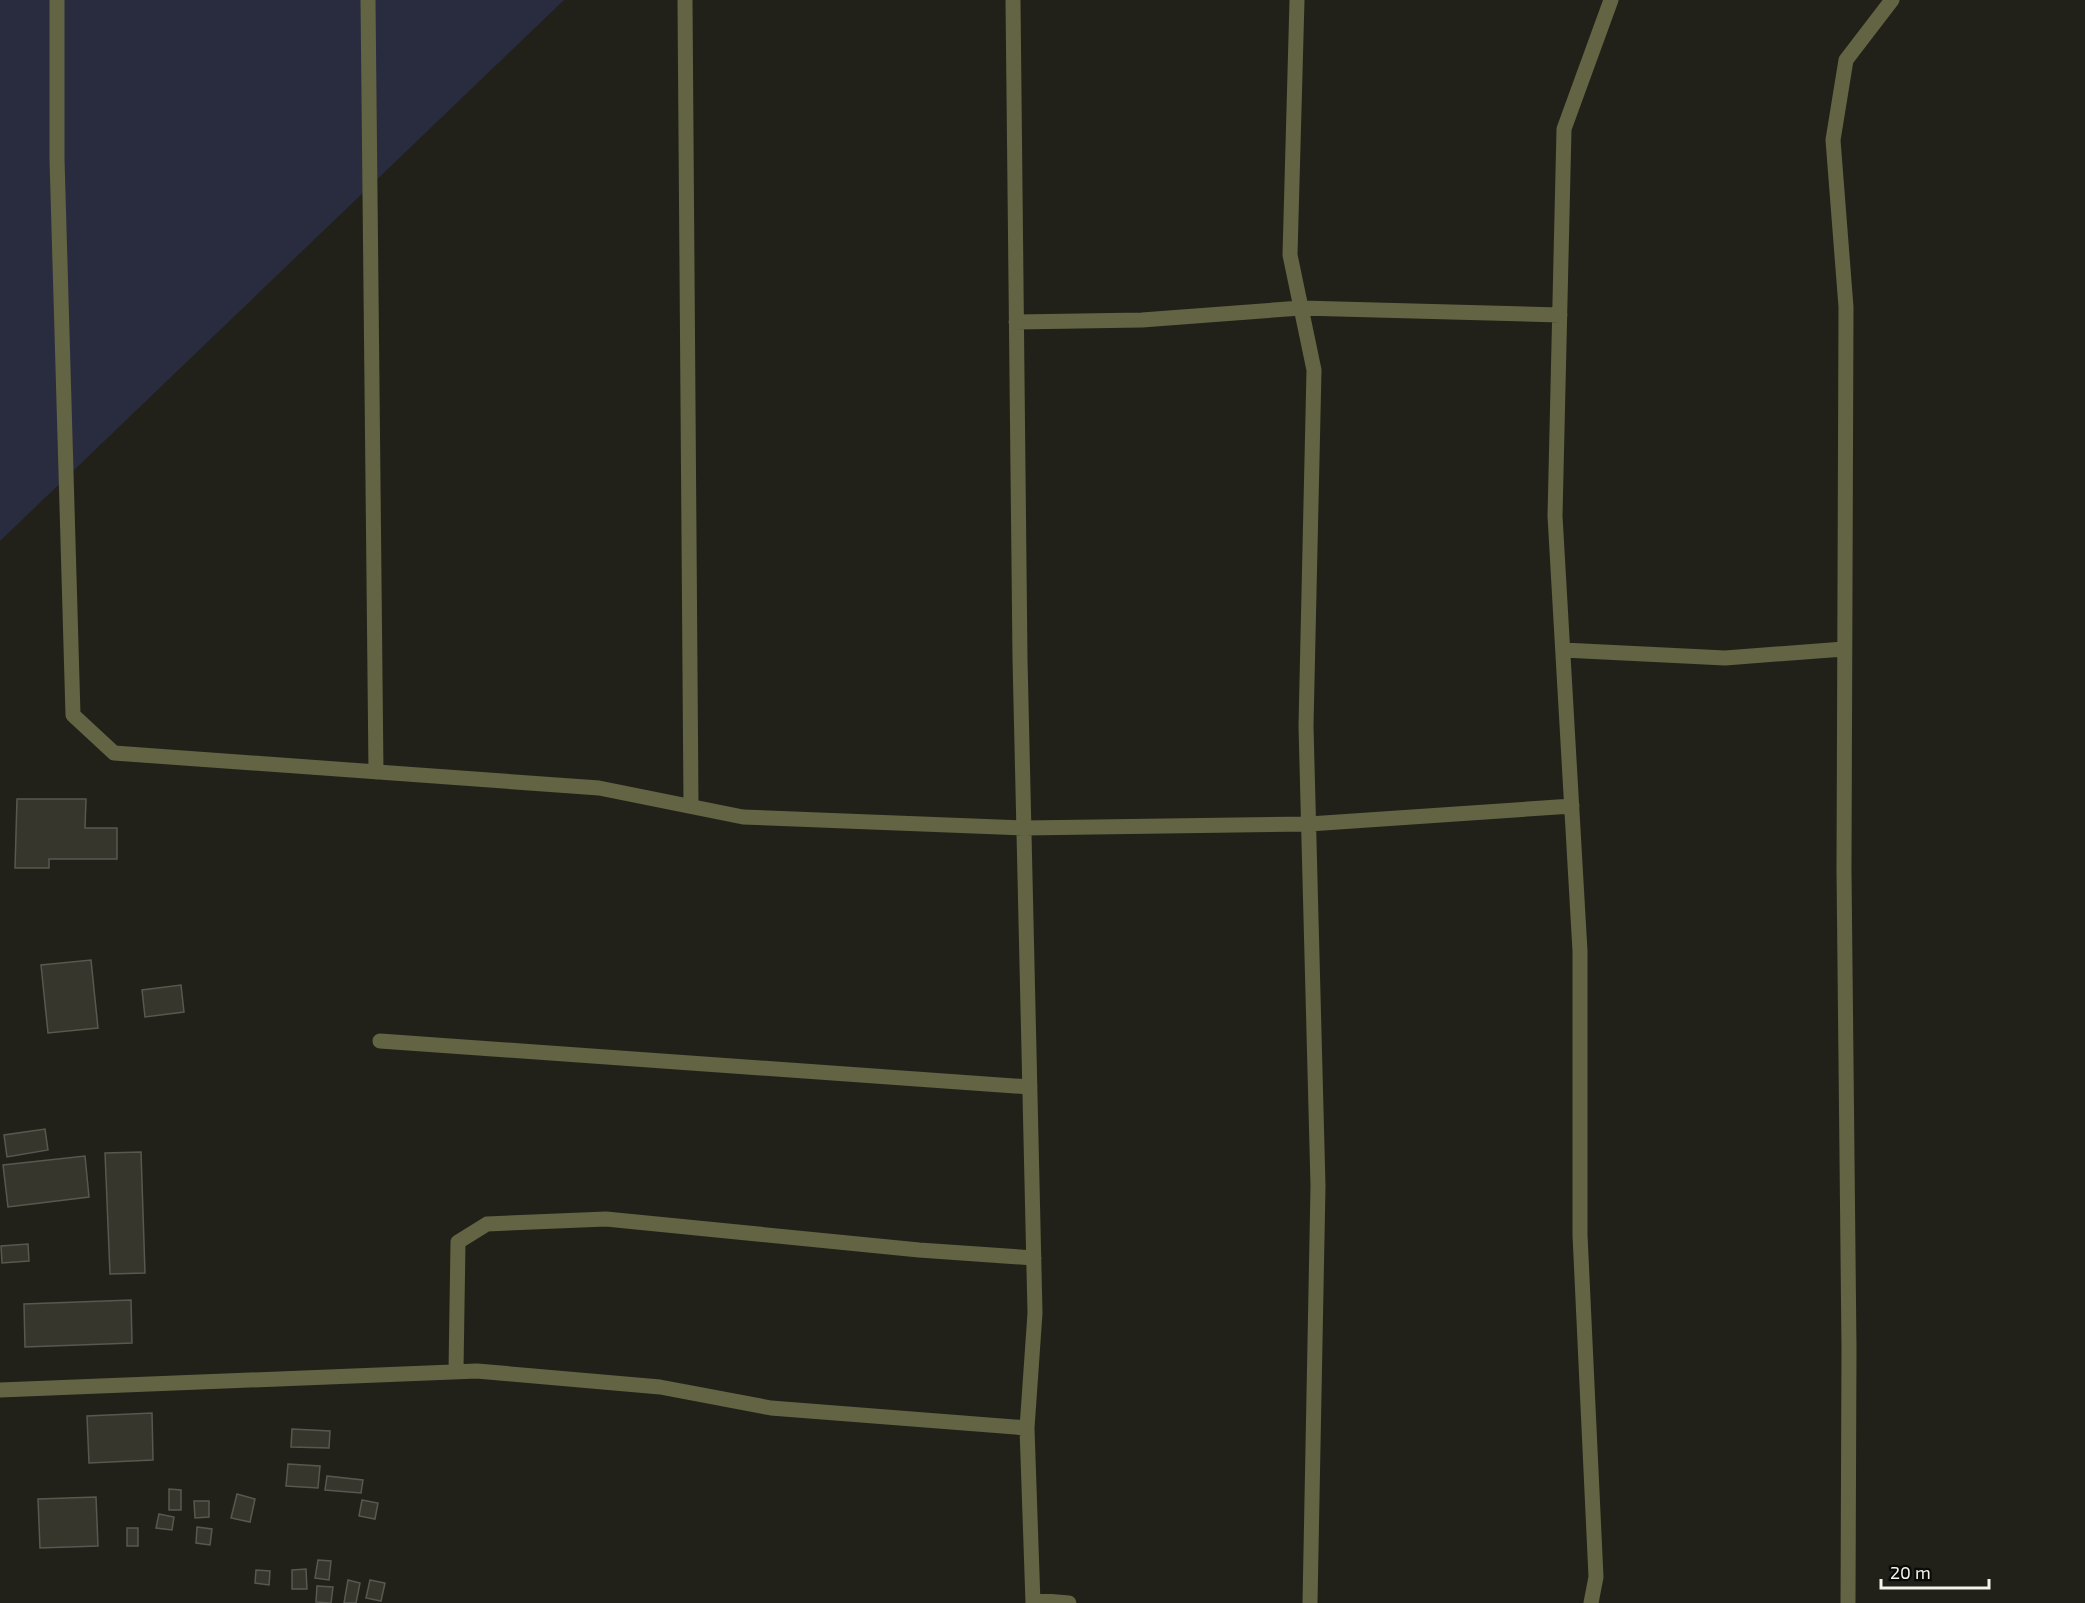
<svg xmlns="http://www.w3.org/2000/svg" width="2085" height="1603" font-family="'Exo 2',sans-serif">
<rect width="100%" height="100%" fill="#212119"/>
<!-- green -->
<path fill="#292c3f" d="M0,0h564l-564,541z"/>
<!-- building -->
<path fill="#36362d" stroke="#57584f" stroke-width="1.5" d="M17,799h69l-1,29h32v31h-68v9h-34z
M91,960l7,68 -50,5 -7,-68z
M181,985l3,27 -39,5 -3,-27z
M45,1129l3,21 -41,7 -3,-22z
M141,1152l4,121 -35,1 -5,-121z
M85,1156l4,41 -81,10 -5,-42z
M28,1244l1,17 -27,2 -1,-17z
M131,1300l1,43 -107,4 -1,-43z
M152,1413l1,47 -64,3 -2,-47z
M292,1429l38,2 -1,17 -38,-1z
M288,1464l32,2 -2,22 -32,-2z
M327,1476l36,4 -2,13 -36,-3z
M169,1489l12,1v20h-12z
M237,1494l18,5 -5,23 -19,-4z
M96,1497l2,49 -58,2 -2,-49z
M362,1500l16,3 -3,16 -16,-3z
M194,1501h15v16l-14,1z
M159,1514l15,3 -2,13 -16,-2z
M197,1527l15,2 -2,16 -14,-2z
M127,1528h11v18h-11z
M318,1560l13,1 -2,19 -14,-2z
M306,1569l1,20h-15v-19z
M256,1570l14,1 -1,14 -14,-2z
M348,1580l12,3 -4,20h-12z
M370,1580l15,3 -4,18 -15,-3z
M317,1586l16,1 -2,16 -15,-1z"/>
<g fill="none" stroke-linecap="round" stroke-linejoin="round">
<!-- minor -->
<path stroke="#636443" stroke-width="15" d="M57,0v159l16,556 41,38 485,35 144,29 281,11 285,-4 263,-18
M368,0l8,772
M685,0l6,806
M1013,0l7,659 15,654 -8,115 6,175
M1297,0l-7,255 24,115 -8,356 12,460 -8,417
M1016,322l126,-2 159,-12 259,7
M1563,650l162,8 119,-9
M380,1041l650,46
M456,1371l2,-129 29,-18 119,-5 313,31 115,8
M0,1390l477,-19 183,16 111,21 256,20
M1033,1600l36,3
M1591,1603l5,-26 -16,-342v-284l-25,-435 9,-387 47,-129
M1848,1603l1,-254 -5,-479 2,-563 -13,-167 13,-80 46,-60"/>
</g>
<!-- scale -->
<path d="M1881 1579v9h108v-9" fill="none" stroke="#f3f4ee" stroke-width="3"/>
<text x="1890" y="1579" font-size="18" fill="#f3f4ee" stroke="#0a0b07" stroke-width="4.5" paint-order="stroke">20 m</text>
</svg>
